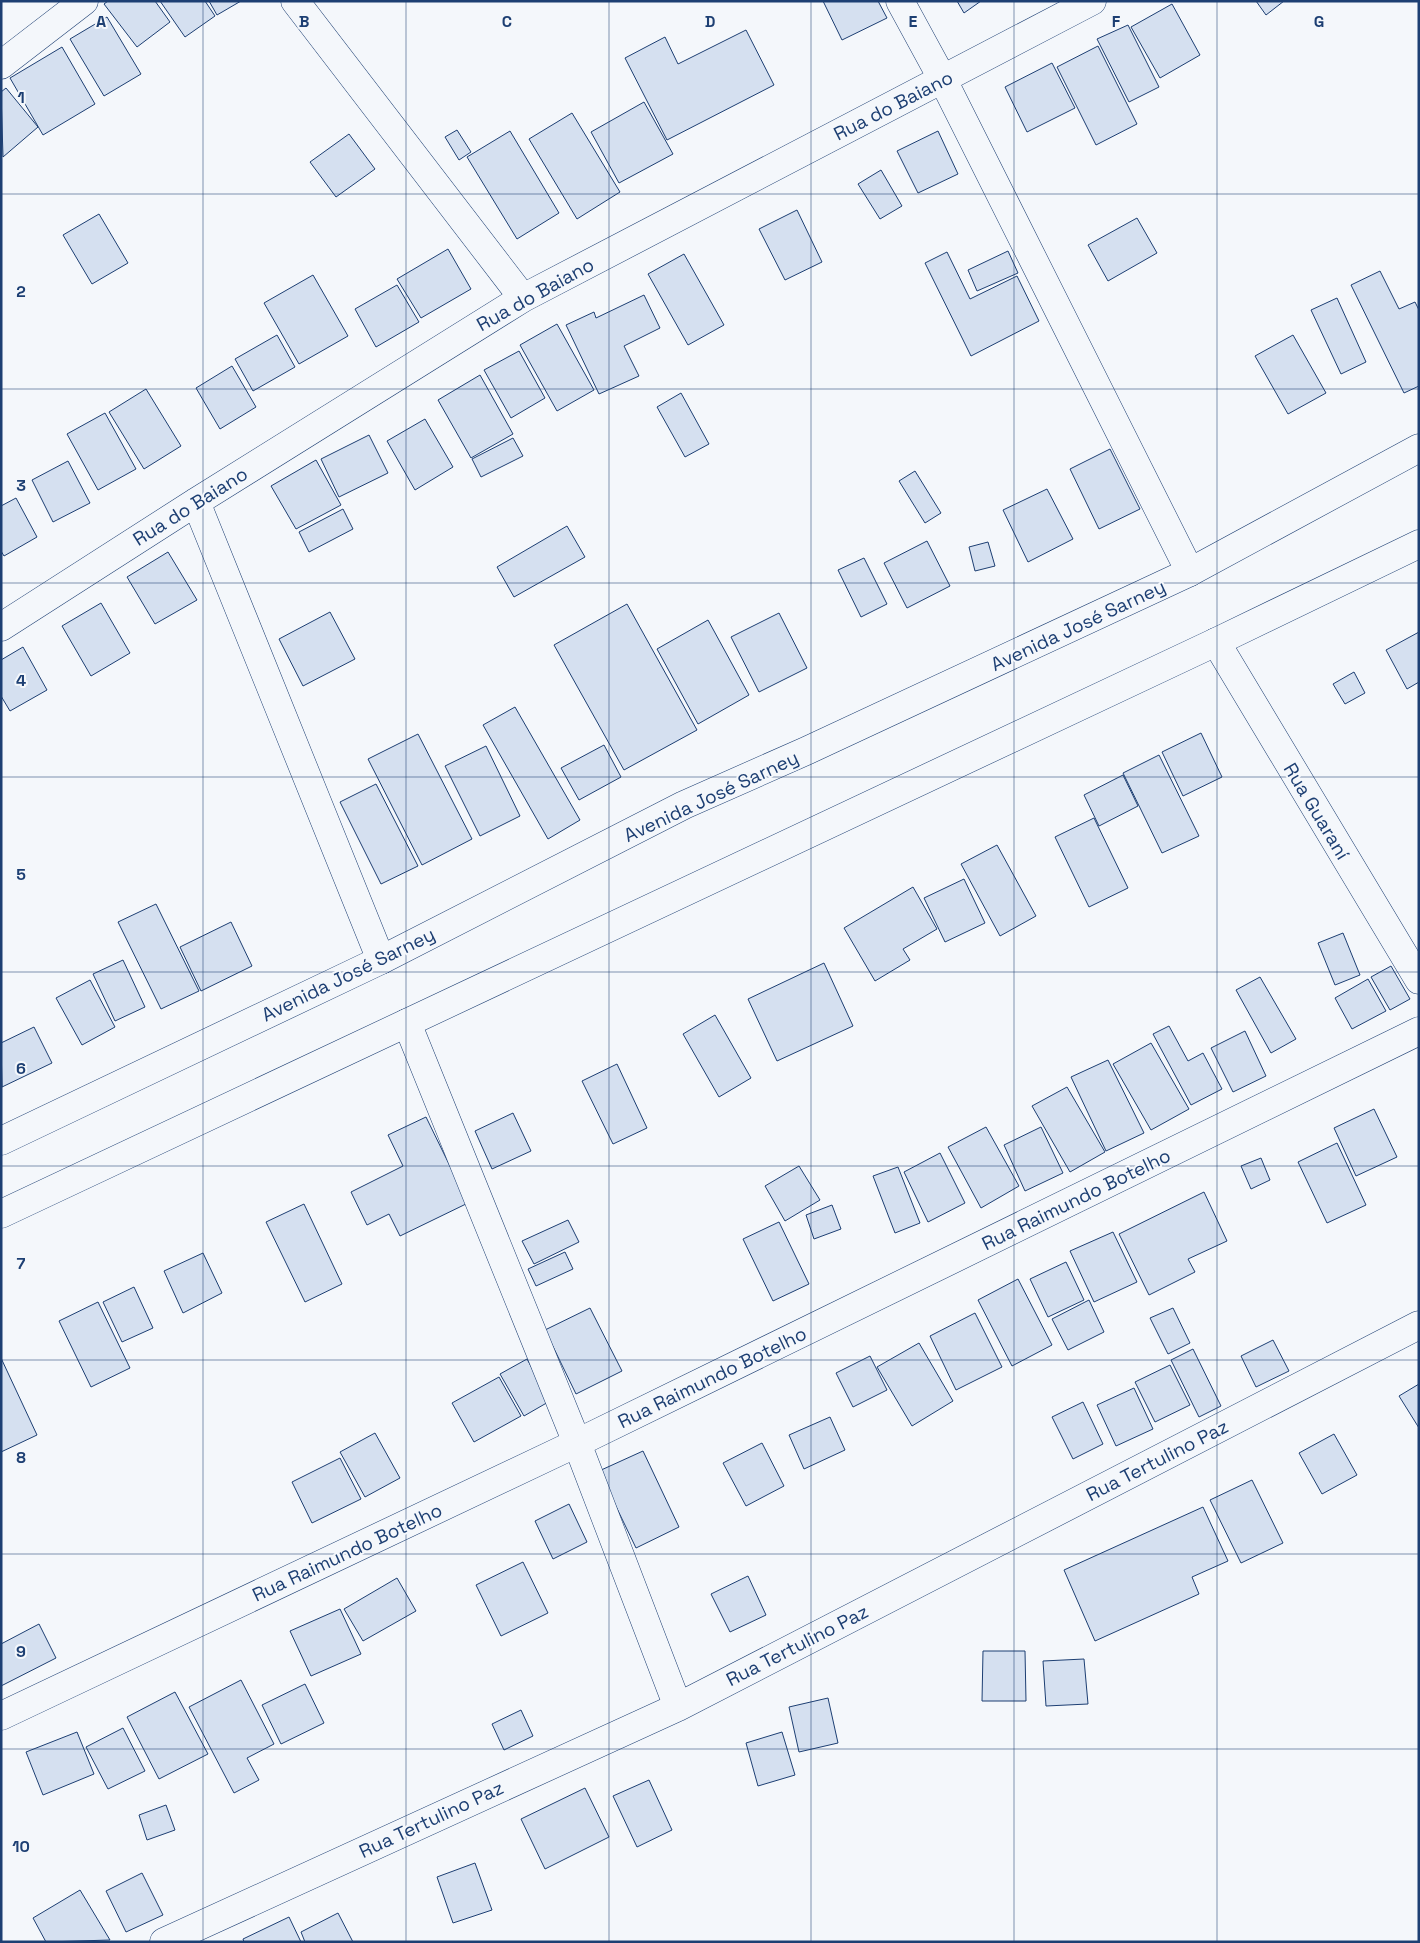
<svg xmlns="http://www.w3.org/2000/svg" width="1420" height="1943" font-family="'Space Grotesk',sans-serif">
<rect width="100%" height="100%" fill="#f4f7fb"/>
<!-- building -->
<path fill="#d5e0f0" stroke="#1d3f73" d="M108,1h47l15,21 -33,25 -33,-43z
M160,1h45l10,15 -30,21z
M209,1h32l-24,14z
M823,1h55l9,17 -45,22z
M957,1h24l-17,12z
M1256,1h28l-18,14z
M1172,4l28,51 -40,23 -29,-51z
M107,17l34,57 -37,22 -34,-57z
M1128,25l31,62 -30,15 -32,-63z
M746,30l28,55 -107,55 -42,-82 40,-21 13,27z
M1098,46l39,78 -41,21 -39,-78z
M62,47l33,57 -52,31 -33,-57z
M1052,63l23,45 -48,24 -22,-45z
M6,88l32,39 -35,30 -2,-65z
M644,102l29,52 -54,29 -28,-51z
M572,113l48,79 -43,27 -48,-80z
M457,130l14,22 -12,8 -14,-23z
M510,131l49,82 -42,26 -50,-82z
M938,131l20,43 -40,19 -21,-42z
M349,134l26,35 -39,28 -26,-35z
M881,170l21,36 -22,13 -22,-35z
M797,210l25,52 -37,18 -26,-51z
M99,214l29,49 -36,21 -29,-49z
M1137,218l20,35 -49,28 -20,-36z
M448,249l23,40 -50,29 -24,-39z
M1008,251l10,22 -41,18 -9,-21z
M947,252l23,47 47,-23 22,45 -68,35 -46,-93z
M684,254l40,71 -36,20 -40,-71z
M1380,271l19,38 16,-7 4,8v76l-15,7 -53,-108z
M313,275l35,61 -49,28 -35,-61z
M397,285l22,37 -43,25 -21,-38z
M644,295l16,33 -36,18 15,30 -40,18 -33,-69 28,-13 2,6z
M1337,298l29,64 -25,12 -30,-64z
M557,324l37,66 -37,21 -37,-66z
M277,335l18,32 -42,24 -18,-32z
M1293,335l33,58 -38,21 -33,-58z
M519,351l26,47 -34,20 -27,-48z
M232,366l24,41 -36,22 -24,-41z
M480,375l33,59 -42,24 -33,-58z
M146,389l35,57 -37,23 -35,-57z
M681,393l28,51 -24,13 -28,-50z
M105,413l31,56 -38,21 -31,-56z
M425,419l28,48 -38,23 -28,-49z
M369,435l19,38 -49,24 -18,-38z
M513,438l10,18 -42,21 -9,-18z
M1110,449l30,60 -41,20 -29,-60z
M316,460l25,45 -45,24 -25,-43z
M68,461l22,42 -37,19 -21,-42z
M915,471l26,42 -16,10 -26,-42z
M1047,489l26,50 -45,23 -25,-52z
M16,498l21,39 -33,19 -3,-5v-45z
M343,509l10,20 -44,23 -10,-20z
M567,526l18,31 -71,40 -17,-30z
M927,541l23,45 -43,22 -23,-45z
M988,542l7,24 -20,5 -6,-24z
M168,552l29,48 -42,24 -28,-47z
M864,558l23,46 -26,13 -23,-47z
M101,603l29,50 -39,23 -29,-50z
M627,604l70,126 -73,40 -70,-125z
M330,612l25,47 -52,27 -24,-47z
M779,613l28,55 -48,24 -28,-55z
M708,620l41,75 -51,29 -41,-75z
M1419,632v50l-12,7 -21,-39z
M23,647l24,43 -37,21 -9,-15v-36z
M1354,672l11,21 -20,11 -12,-20z
M515,707l65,113 -32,19 -65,-114z
M1201,733l21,44 -39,19 -21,-44z
M418,734l54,105 -50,26 -54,-106z
M604,745l17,32 -42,23 -18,-32z
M486,746l34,70 -40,20 -35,-70z
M1159,755l40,81 -37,17 -39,-80z
M1123,775l15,31 -39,20 -15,-31z
M376,784l42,82 -37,18 -41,-82z
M1094,818l34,70 -39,19 -34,-70z
M997,845l39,71 -36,20 -39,-72z
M964,879l21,44 -40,19 -21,-44z
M913,887l24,42 -34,20 7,11 -35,21 -31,-53z
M156,904l43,87 -38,18 -43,-87z
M231,922l21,44 -51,25 -21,-44z
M1343,933l17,42 -25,10 -17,-42z
M123,960l22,47 -30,14 -22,-47z
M824,963l29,63 -76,35 -29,-62z
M1391,966l19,33 -20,11 -19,-33z
M1260,977l36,62 -25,14 -35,-63z
M1368,979l18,32 -34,18 -17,-31z
M90,980l25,47 -33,18 -26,-47z
M715,1015l36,63 -32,19 -36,-63z
M1169,1026l19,35 15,-8 19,36 -31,16 -38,-71z
M34,1027l18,36 -50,24 -1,-44z
M1245,1031l21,45 -33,16 -22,-44z
M1151,1043l38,66 -38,21 -38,-66z
M1108,1060l36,73 -38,18 -35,-74z
M617,1064l30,64 -34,16 -31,-63z
M1067,1087l38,65 -35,20 -38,-66z
M1374,1109l23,48 -41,19 -22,-48z
M513,1113l18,38 -39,18 -17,-38z
M426,1117l42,86 -68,33 -11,-22 -22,11 -16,-33 52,-26 -15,-31z
M986,1127l33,59 -38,22 -33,-61z
M1041,1127l22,46 -38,18 -21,-46z
M1337,1143l29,62 -39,18 -29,-61z
M940,1153l25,50 -37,19 -24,-50z
M1261,1158l9,22 -19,9 -10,-23z
M799,1166l21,34 -35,21 -20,-35z
M898,1167l22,56 -25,10 -22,-57z
M1204,1192l23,49 -39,18 7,13 -46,23 -30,-61z
M304,1204l38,80 -37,18 -39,-80z
M832,1205l9,24 -27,10 -8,-24z
M568,1220l11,22 -45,22 -12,-23z
M779,1222l30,62 -36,17 -30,-62z
M1113,1232l24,50 -43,20 -24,-51z
M565,1252l8,17 -37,17 -8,-17z
M203,1253l19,40 -39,20 -19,-42z
M1066,1262l18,38 -36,17 -18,-38z
M1018,1279l34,66 -40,21 -34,-66z
M134,1287l19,41 -31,14 -19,-40z
M1089,1300l15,32 -36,18 -16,-31z
M98,1302l32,66 -39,19 -32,-66z
M590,1308l32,63 -46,23 -31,-64z
M1173,1308l17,35 -22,11 -18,-36z
M975,1313l27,54 -46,23 -26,-54z
M1273,1340l16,31 -33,16 -15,-31z
M919,1343l34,58 -41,25 -35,-59z
M1193,1349l28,57 -22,11 -28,-57z
M870,1356l17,34 -34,17 -17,-34z
M1,1358l36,77 -36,17z
M527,1359l23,42 -26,15 -24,-42z
M1170,1365l20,40 -35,17 -20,-40z
M499,1377l22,39 -47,26 -22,-39z
M1419,1384v44l-20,-32z
M1134,1388l19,41 -37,17 -19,-41z
M1083,1402l20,42 -30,15 -21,-42z
M830,1417l15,33 -41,19 -15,-34z
M375,1433l25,45 -35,19 -25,-45z
M1334,1434l23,41 -35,19 -23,-41z
M762,1443l22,43 -38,20 -23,-43z
M643,1451l36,76 -43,21 -37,-77z
M340,1458l21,41 -49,24 -20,-41z
M1252,1480l31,63 -42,20 -31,-63z
M569,1504l18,38 -34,17 -18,-38z
M1203,1507l25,54 -36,16 7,17 -104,47 -31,-71z
M523,1562l25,51 -47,23 -25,-51z
M748,1576l18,39 -36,17 -19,-38z
M397,1578l19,33 -53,30 -19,-32z
M340,1609l21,45 -50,22 -21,-45z
M39,1624l17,34 -55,28v-42z
M983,1651h42l1,50h-44z
M1084,1659l4,45 -42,2 -3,-45z
M241,1680l33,64 -27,14 12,22 -25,13 -45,-86z
M305,1684l19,39 -43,21 -19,-39z
M175,1692l33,62 -49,25 -32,-62z
M828,1698l10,45 -39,9 -10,-45z
M521,1710l12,26 -29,14 -12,-26z
M123,1728l22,43 -37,18 -22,-42z
M77,1732l17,42 -51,21 -17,-43z
M782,1732l13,43 -37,11 -12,-43z
M649,1780l23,50 -35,17 -24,-51z
M585,1788l24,49 -64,32 -24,-50z
M166,1805l9,25 -28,10 -8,-25z
M475,1863l17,47 -39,13 -16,-46z
M142,1873l21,42 -37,17 -20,-41z
M80,1890l30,50 -64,2 -13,-24z
M338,1913l15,29h-48l-4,-10z
M289,1917l12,25h-57l-1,-3z"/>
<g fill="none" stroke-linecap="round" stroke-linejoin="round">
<defs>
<path id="minor" d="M295,1l228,297
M900,1l43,79 247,492
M1,65l83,-64
M196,502l185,458
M1,627l195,-125 327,-204 569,-297
M1216,642l203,338
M407,1023l170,420 101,264
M1,1716l576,-273 842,-412
M164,1942l514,-235 741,-382"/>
<path id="major" d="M1,1141l380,-181 303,-155 122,-54 384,-179 229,-124
M1,1214l1215,-572 203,-98"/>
</defs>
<!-- minor casing -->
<use href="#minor" stroke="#1d3f73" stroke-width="29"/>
<!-- major casing -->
<use href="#major" stroke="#1d3f73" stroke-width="29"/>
<!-- minor -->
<use href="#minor" stroke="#f4f7fb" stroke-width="28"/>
<!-- major -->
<use href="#major" stroke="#f4f7fb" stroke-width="28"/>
</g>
<!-- grid -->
<path fill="none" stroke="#1d3f73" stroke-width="1" stroke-opacity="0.55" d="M203,1v1941M406,1v1941M609,1v1941M811,1v1941M1014,1v1941M1217,1v1941M1,194h1418M1,389h1418M1,583h1418M1,777h1418M1,972h1418M1,1166h1418M1,1360h1418M1,1554h1418M1,1749h1418"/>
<g text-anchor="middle" stroke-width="4" stroke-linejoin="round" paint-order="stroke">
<!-- street labels -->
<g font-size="19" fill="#1d3f73" stroke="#f4f7fb">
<text transform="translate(893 105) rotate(-27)" y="7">Rua do Baiano</text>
<text transform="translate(535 294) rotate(-29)" y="7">Rua do Baiano</text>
<text transform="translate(190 506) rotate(-32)" y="7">Rua do Baiano</text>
<text transform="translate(1078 625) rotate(-25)" y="7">Avenida José Sarney</text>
<text transform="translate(711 796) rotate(-25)" y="7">Avenida José Sarney</text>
<text transform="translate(1317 811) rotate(59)" y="7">Rua Guaraní</text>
<text transform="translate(348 974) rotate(-26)" y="7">Avenida José Sarney</text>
<text transform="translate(1076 1199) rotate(-26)" y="7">Rua Raimundo Botelho</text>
<text transform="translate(712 1377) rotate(-26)" y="7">Rua Raimundo Botelho</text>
<text transform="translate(1157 1460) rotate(-27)" y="7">Rua Tertulino Paz</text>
<text transform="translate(347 1552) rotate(-25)" y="7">Rua Raimundo Botelho</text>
<text transform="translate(797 1645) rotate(-27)" y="7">Rua Tertulino Paz</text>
<text transform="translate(431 1819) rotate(-25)" y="7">Rua Tertulino Paz</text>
</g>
</g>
<g font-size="16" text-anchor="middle" font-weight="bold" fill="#1d3f73" stroke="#f4f7fb" stroke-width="4" stroke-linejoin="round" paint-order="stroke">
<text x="101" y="27">A</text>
<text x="304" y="27">B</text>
<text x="507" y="27">C</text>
<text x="710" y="27">D</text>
<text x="913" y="27">E</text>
<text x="1116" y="27">F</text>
<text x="1319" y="27">G</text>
<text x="21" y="103">1</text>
<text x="21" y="297">2</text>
<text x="21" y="491">3</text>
<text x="21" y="686">4</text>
<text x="21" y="880">5</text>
<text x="21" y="1074">6</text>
<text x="21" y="1269">7</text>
<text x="21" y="1463">8</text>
<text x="21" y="1657">9</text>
<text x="21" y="1852">10</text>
</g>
<!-- border -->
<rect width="1420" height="1943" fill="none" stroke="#1d3f73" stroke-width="5"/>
</svg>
